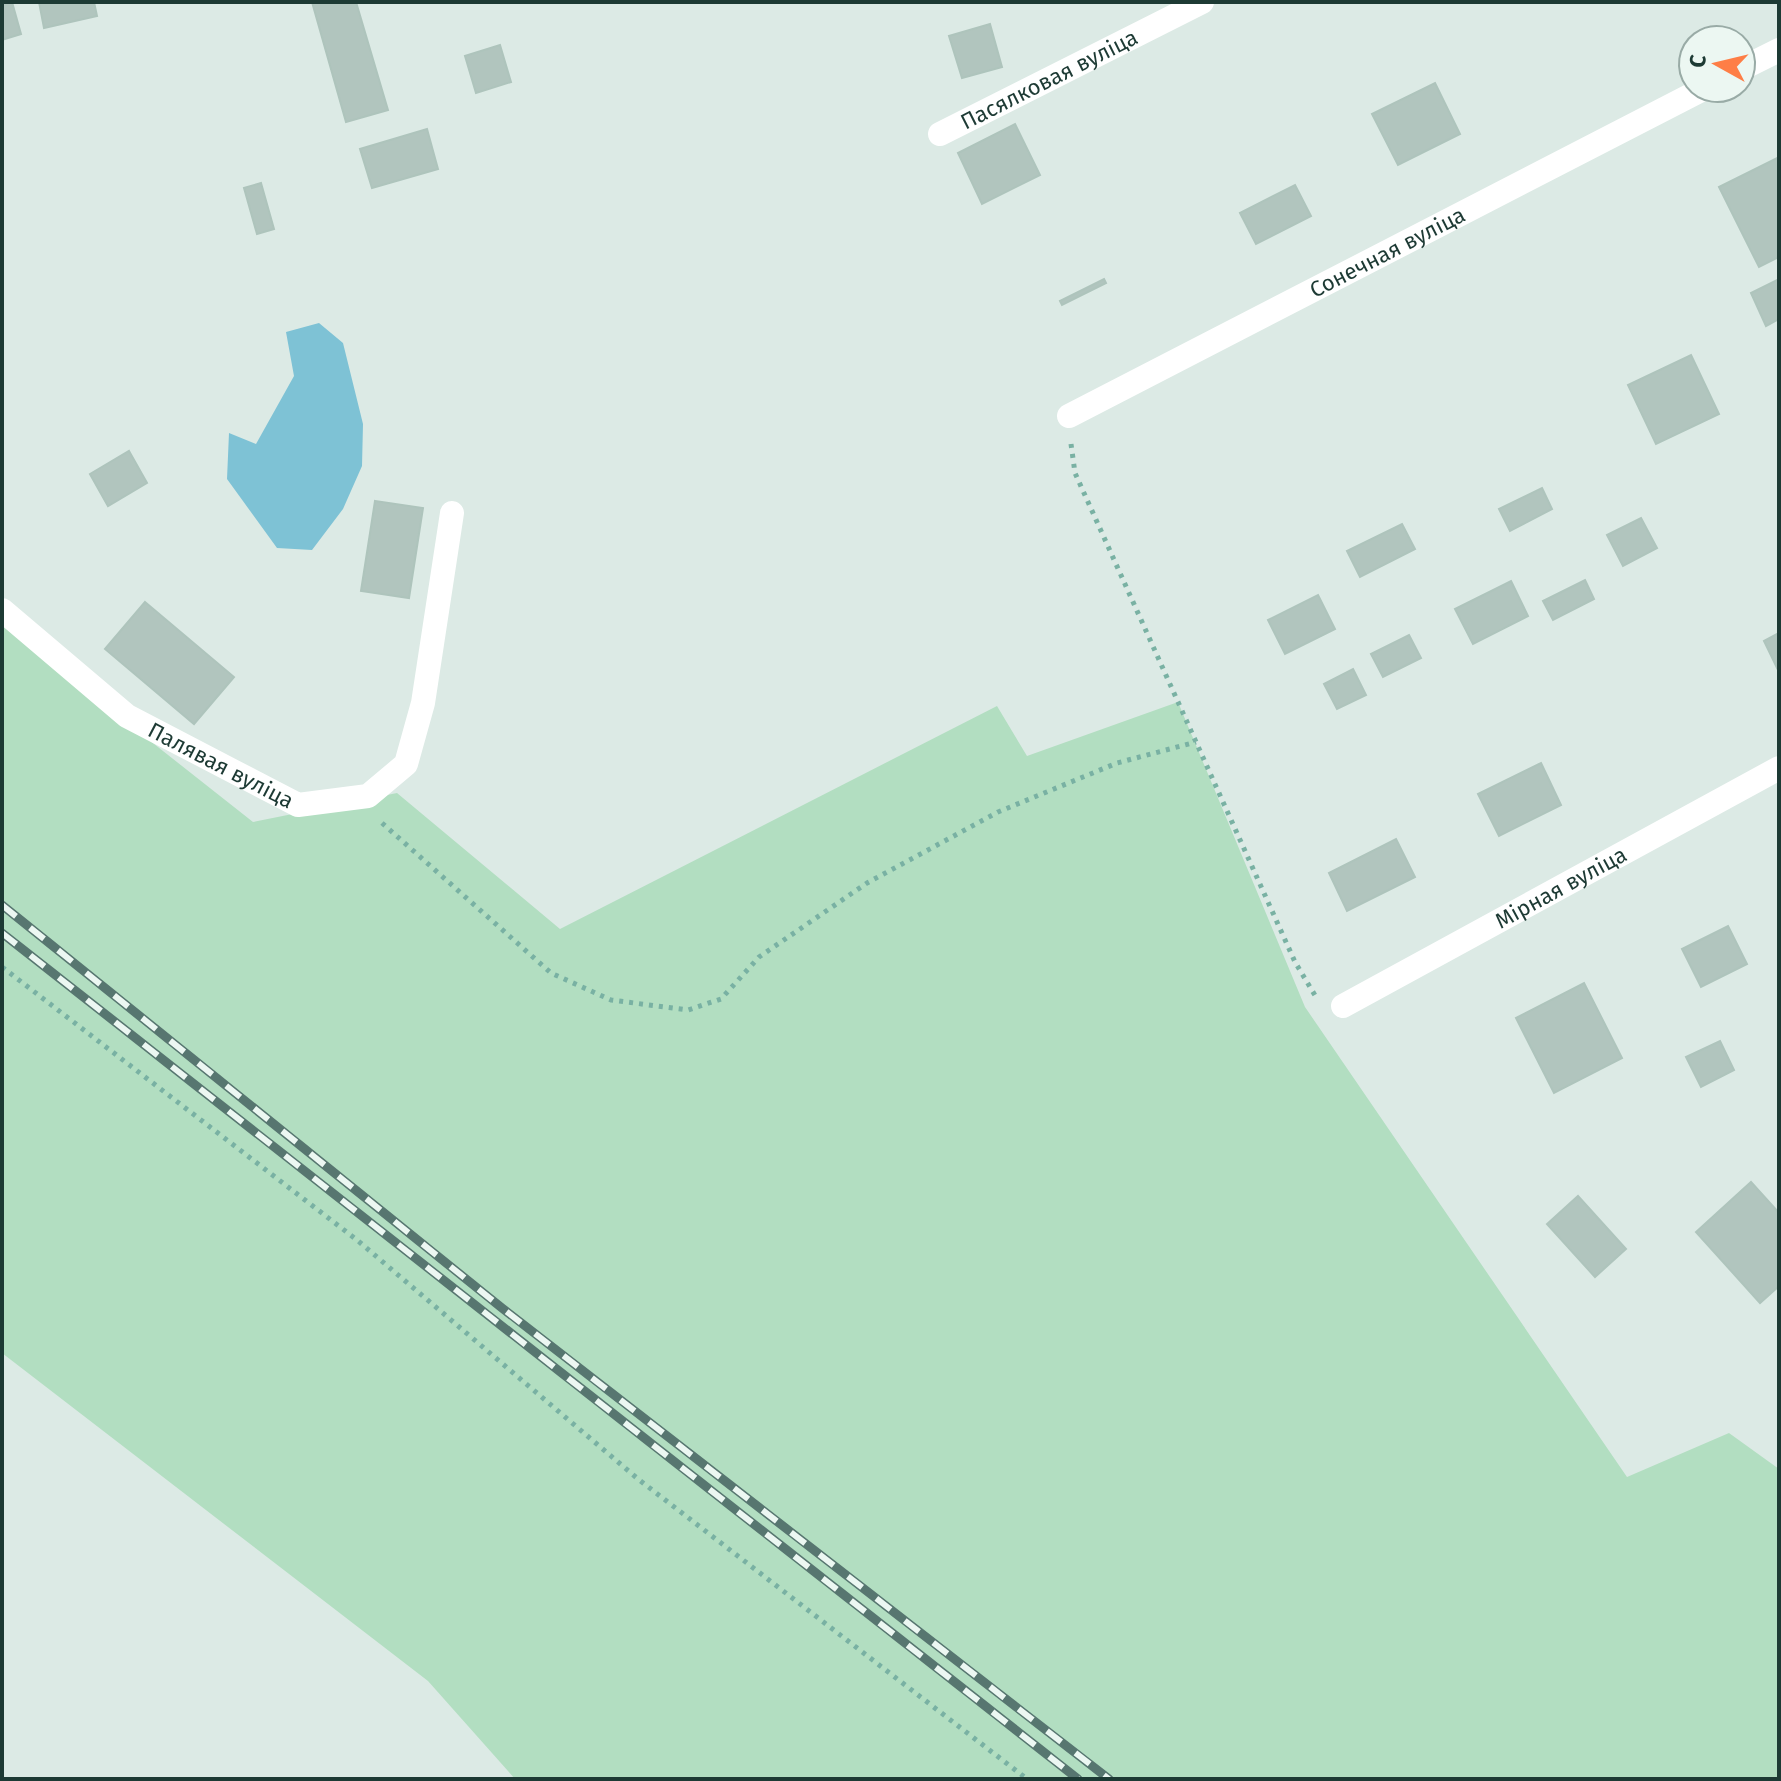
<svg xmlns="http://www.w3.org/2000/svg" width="1781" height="1781" font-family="'Fira Sans',sans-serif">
<rect width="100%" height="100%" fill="#dceae5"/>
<!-- green -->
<path fill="#b2dec1" d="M2,624l251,198 144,-29 163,136 437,-223 30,50 151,-54 127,305 322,470 102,-44 50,36v310h-1264l-87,-98 -426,-328z"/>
<!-- water -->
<path fill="#7ec2d5" d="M319,323l24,20 20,81 -1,42 -19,43 -31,41 -35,-2 -50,-69 2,-46 27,11 38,-68 -8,-44z"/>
<!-- building -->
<path fill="#b1c5be" stroke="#aec4bc" stroke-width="2" d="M2,2h10l9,32 -19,6z
M39,2h55l3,14 -53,12z
M312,2h44l32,108 -42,12z
M990,24l12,43 -40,11 -13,-42z
M500,45l11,37 -35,11 -11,-37z
M1435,83l25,51 -62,31 -26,-51z
M1015,124l25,51 -58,29 -24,-51z
M427,129l11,40 -66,19 -12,-39z
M1779,157v100l-20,10 -40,-80z
M261,183l13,46 -17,5 -13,-46z
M1295,185l16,31 -55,28 -16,-31z
M1104,279l2,4 -44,22 -2,-4z
M1779,279v40l-13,7 -15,-33z
M1691,355l28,59 -63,30 -28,-59z
M129,451l18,32 -39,23 -18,-32z
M1542,488l10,21 -42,22 -11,-22z
M375,501l48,7 -14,90 -48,-7z
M1641,518l16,30 -34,18 -16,-31z
M1402,524l13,25 -55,28 -13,-26z
M1585,580l9,19 -41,21 -10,-19z
M1511,581l17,35 -55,28 -18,-35z
M1318,595l17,34 -50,25 -17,-34z
M145,602l89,75 -40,47 -89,-75z
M1779,633v39l-15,-31z
M1409,635l12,23 -38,19 -12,-23z
M1353,669l13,26 -29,14 -13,-25z
M1541,763l20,42 -62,31 -21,-42z
M1396,839l19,38 -68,34 -18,-38z
M1728,926l19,38 -46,23 -19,-38z
M1584,983l38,75 -68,35 -38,-75z
M1720,1041l14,29 -33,17 -15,-30z
M1751,1182l28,31v73l-19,17 -64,-71z
M1578,1196l48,53 -31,28 -48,-53z"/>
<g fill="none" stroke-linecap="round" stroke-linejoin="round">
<!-- path -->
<path stroke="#79b1a3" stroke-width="5" stroke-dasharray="4 6" stroke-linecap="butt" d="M1071,444l4,29 220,489 21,35
M382,823l169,150 60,27 77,10 33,-11 38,-42 108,-74 131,-71 119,-49 79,-21
M2,967l355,273 281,239 389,300"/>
<!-- minor -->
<g stroke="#fff" stroke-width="24">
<path d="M1741,69l38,-19"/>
<path id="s1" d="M940,134l262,-132"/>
<path id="s2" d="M1069,416l636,-328"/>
<path id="s3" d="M2,610l125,106 171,89 70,-9 38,-32 17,-61 29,-190"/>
<path id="s4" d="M1343,1006l436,-238"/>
</g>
<defs>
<path id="rail" d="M2,905l500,403 607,471
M2,933l1076,846"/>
</defs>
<!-- rail casing -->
<use href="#rail" stroke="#577670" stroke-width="9"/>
<!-- rail -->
<use href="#rail" stroke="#ecf7f2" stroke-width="6" stroke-dasharray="18" stroke-linecap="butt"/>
</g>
<g text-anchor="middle" stroke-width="7" stroke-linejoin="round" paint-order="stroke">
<!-- street labels -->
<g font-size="22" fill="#1d3a34" stroke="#ecf7f2">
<text dy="8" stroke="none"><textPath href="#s1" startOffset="122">Пасялковая вуліца</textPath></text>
<text dy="8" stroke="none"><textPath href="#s2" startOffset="358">Сонечная вуліца</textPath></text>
<text dy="8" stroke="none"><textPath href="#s3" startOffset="270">Палявая вуліца</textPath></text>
<text dy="8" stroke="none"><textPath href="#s4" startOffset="248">Мірная вуліца</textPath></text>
</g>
</g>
<!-- border -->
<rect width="1781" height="1781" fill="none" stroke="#1d3a34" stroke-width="8"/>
<!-- north arrow -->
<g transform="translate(1717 64) rotate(278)"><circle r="38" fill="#ecf7f2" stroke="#99aba6" stroke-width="2"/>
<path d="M0-6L14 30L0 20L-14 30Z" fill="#fe7e46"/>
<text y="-12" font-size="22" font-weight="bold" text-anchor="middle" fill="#1d3a34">С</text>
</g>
</svg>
